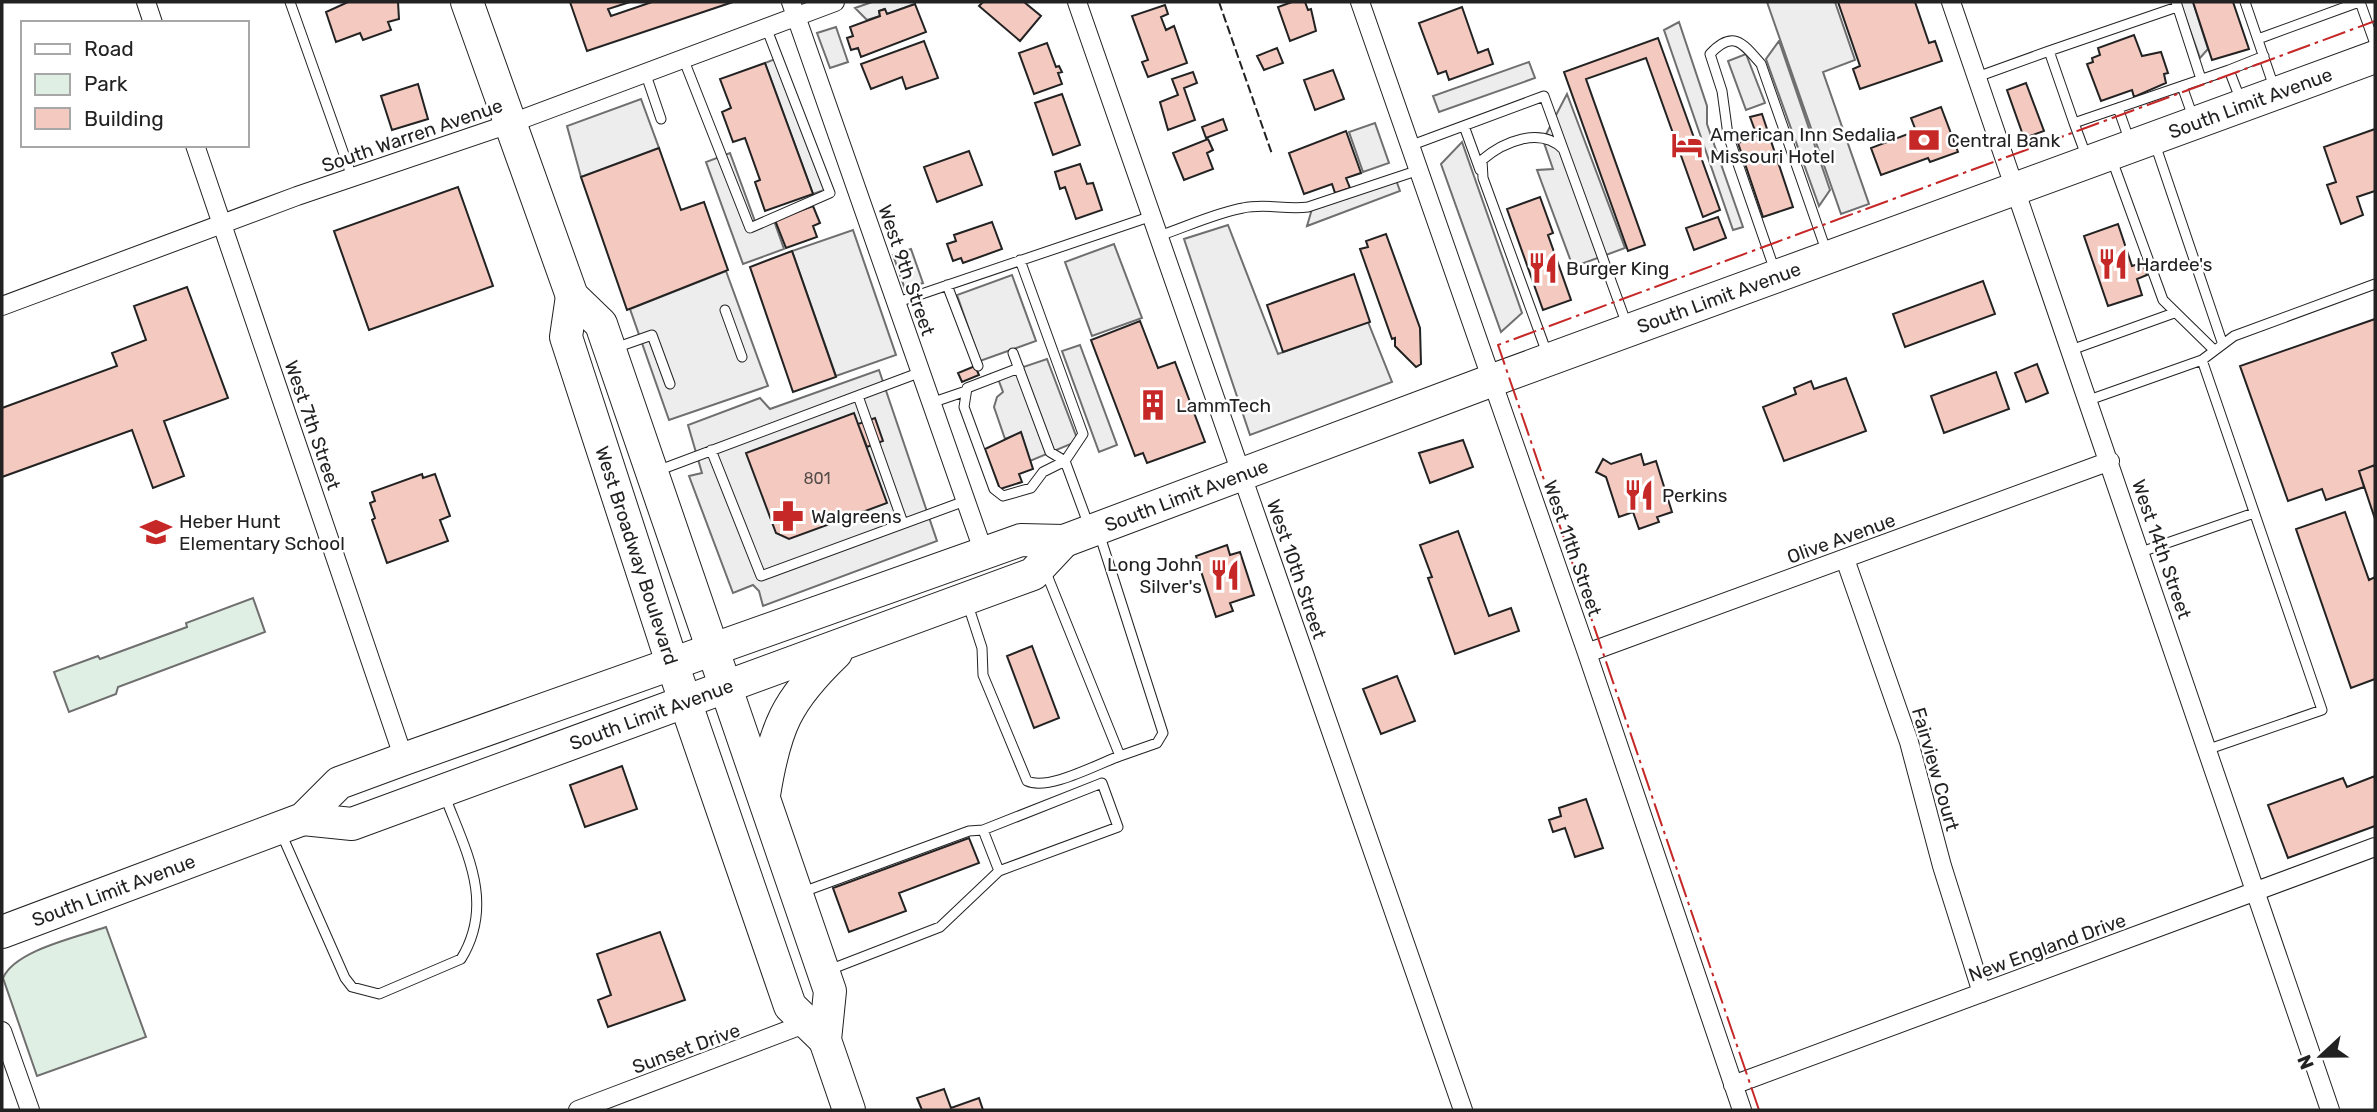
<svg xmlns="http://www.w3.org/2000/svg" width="2377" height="1112" font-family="Rubik,sans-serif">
<rect width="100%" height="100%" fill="#fff"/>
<!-- green -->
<path fill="#e0efe3" stroke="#6f6f6f" stroke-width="2" d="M253,598l12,34 -147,55 -2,7 -47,18 -15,-40 44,-16 2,3 87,-32 -1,-4z
M106,927l40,110 -109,39 -34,-98c12,-28 75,-41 103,-51z"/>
<!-- parking -->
<path fill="#ededed" stroke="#6f6f6f" stroke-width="2" d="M872,2h43v2l-28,10 -3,-5 -5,2 1,5 -13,4 -12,-12z
M1767,2h68l20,58 -32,12 46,132 -28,10z
M2180,2h13l15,47 -8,9z
M1679,22l28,84v18l36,103 -10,3 -69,-200z
M836,27l12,35 -18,6 -13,-35z
M1779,41l51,149 -11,16 -53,-147z
M1746,54l19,49 -19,7 -18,-49z
M780,57l50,131 -17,6 -48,-131z
M1529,62l6,16 -96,34 -6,-16z
M1567,94l58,154 -52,19 -36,-97 16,-1 -10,-29z
M641,99l18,49 -78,29 -14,-51z
M1375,123l14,40 -26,9 -14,-40z
M1462,142l60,171 -21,19 -60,-168z
M730,153l26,71 17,-6 11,31 -41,15 -37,-102z
M1396,180l4,11 -93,35 5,-17z
M1228,225l50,129 90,-32 24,60 -142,53 -66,-196z
M853,230l43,125 -60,21 -44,-125z
M1114,244l28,74 -50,18 -27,-74z
M911,249l12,34 -18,6 -12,-34z
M726,271l42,115 -99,34 -39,-111z
M1012,275l24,66 -56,20 -23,-66z
M1080,345l37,100 -18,7 -37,-101z
M1047,359l31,82 -48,20 -9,-28 -16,6 -11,-32 3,-10 6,-5 -6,-16z
M879,370l58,171 -174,65 -4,-15 -6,-6 -20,8 -44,-117 13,-3 -14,-48 72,-27 10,11z"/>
<!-- building -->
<path fill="#f3c9c0" stroke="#222" stroke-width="2" d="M348,2h50l1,17 -11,3 3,8 -28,10 -3,-7 -24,9 -10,-30z
M570,2h60l-22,7 3,7 41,-14h81l-146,49z
M983,2h41l17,14 -21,25 -41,-35z
M1292,2h13l3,8 3,-1 5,22 -26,10 -12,-34z
M1838,2h77l14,41 6,-2 7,20 -82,28 -7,-20 7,-3z
M2193,2h40l16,47 -37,11z
M915,4l11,28 -65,25 -3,-9 -7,2 -4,-12 6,-2 -3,-9 30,-11 -1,-5 6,-2 2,5z
M1165,5l3,9 -7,3 5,13 8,-4 13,37 -39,14 -6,-15 6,-2 -16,-44z
M1462,7l16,46 10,-4 5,15 -44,16 -3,-9 -8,3 -19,-51z
M2134,35l8,21 19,-4 7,21 -4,1 2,9 -32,14 -2,-7 -31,11 -14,-37 6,-2 -1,-4 8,-3 -2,-7z
M1658,38l62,172 -17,7 -57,-159 -60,21 59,166 -17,6 -64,-179z
M924,41l14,37 -32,11 -4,-12 -31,12 -10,-25z
M1047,43l9,24 3,-1 3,6 -4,1 4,11 -28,10 -15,-41z
M1277,48l6,15 -19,7 -7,-14z
M765,63l48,131 -48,17 -10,-29 5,-2 -15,-42 -12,4 -11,-30 9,-4 -11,-29z
M1333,70l11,29 -29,11 -11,-30z
M1193,72l4,11 -13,5 11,32 -27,10 -8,-28 18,-7 -6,-16z
M2026,83l18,48 -20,7 -17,-48z
M418,84l10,35 -36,11 -11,-34z
M1062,94l18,51 -27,10 -18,-52z
M1941,107l17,45 -28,10 -2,-4 -47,17 -10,-27 45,-17 -5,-13z
M1762,114l31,93 -30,10 -25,-74 19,-7 -7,-19z
M1223,119l4,11 -21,8 -4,-11z
M2375,129v62l-18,6 6,18 -22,9 -14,-39 9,-3 -12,-35z
M1346,131l15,42 -15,5 4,10 -15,5 -3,-9 -28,10 -15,-41z
M1208,139l5,11 -6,3 6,16 -29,11 -11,-27z
M659,148l22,62 23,-8 24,68 -101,40 -46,-133z
M969,151l13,34 -45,17 -13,-35z
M1080,164l7,20 6,-1 9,27 -26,9 -11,-32 -5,2 -5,-17z
M458,187l35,99 -124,44 -35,-99z
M1540,197l13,36 -5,2 23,65 -28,10 -36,-101z
M813,206l7,17 -7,3 4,11 -31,11 -11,-28z
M1718,217l8,21 -32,12 -8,-22z
M992,222l10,27 -39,14 -2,-5 -8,3 -6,-17 9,-3 -2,-6z
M2118,224l14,42 10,-3 5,12 -10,4 5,16 -34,11 -24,-70z
M1386,234l34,94 1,36 -5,3 -21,-21v-8l-3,1 -32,-90 8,-2 -2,-6z
M792,251l44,126 -43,15 -43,-125z
M1354,274l16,48 -87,30 -16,-47z
M1983,281l12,33 -90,33 -12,-33z
M187,287l41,111 -64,23 20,55 -31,12 -21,-58 -130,47v-69l115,-42 -5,-13 34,-13 -12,-34z
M2375,319v146l-16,6 5,16 -38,13 -4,-11 -34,12 -48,-135z
M1140,321l18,47 17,-6 30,80 -58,21 -4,-10 -8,3 -44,-116z
M2037,364l11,29 -22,9 -11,-29z
M975,366l4,9 -17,7 -4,-9z
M1996,372l13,37 -65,24 -13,-37z
M1846,378l20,53 -82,30 -21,-54 33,-13 -2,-6 17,-7 3,8z
M854,413l33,90 -98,36 -13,-6 -30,-80z
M875,418l8,23 -16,6 -9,-23z
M1021,432l12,37 -14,5 3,8 -22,7 -15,-40z
M1463,440l10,27 -43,16 -11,-30z
M1641,454l3,11 12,-4 16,51 -15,5 2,5 -20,7 -6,-17 -14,5 -13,-40 -10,-5 7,-13 8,5z
M2375,465v54l-16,-48z
M422,474l1,4 12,-4 15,42 -10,4 8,21 -61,22 -15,-43 3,-2 -5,-15 5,-2 -3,-9z
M2345,512l24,68 6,-3v102l-24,9 -55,-159z
M1458,531l31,85 22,-8 8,23 -64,23 -27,-76 4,-1 -12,-32z
M1227,545l3,10 10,-3 14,43 -24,8 3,8 -17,6 -20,-61z
M1032,646l27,72 -25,10 -27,-72z
M1397,676l18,45 -34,13 -18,-45z
M622,766l15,43 -52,18 -15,-42z
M2375,776v50l-87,32 -20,-53 75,-27 4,9z
M1586,799l17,49 -28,9 -10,-29 -12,4 -4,-12 12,-4 -2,-8z
M969,838l10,25 -80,30 7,18 -57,21 -16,-44z
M660,932l25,68 -77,27 -10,-27 13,-5 -14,-41z
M944,1089l7,19 28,-10 4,12h-61l-5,-12z"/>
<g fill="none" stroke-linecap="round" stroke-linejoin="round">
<defs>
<path id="lane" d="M290,2l62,175
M2176,2l25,77
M2245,2l30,88
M2360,2l15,42
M2258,39l101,-37
M683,58l67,170 80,-35 -64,-166
M645,72l16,47
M1977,77l72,-26
M2241,101l-12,-31 35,-14
M2193,117l-11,-31 47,-16
M2074,123l-25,-72 128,-44
M1464,126l16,44
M2130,142l-12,-34 64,-22
M2155,144l67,198
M1412,145l132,-49 83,229
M2087,158l-13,-35 44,-15
M2112,160l51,140 51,50
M1159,236c27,-9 56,-23 84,-28 22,-5 43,2 65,-1l111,-37
M1775,271l-47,-136 -6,-44 -12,-37c23,-25 33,-11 51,10l66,189
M947,285l31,81
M895,303l257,-87
M725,310l17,47
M615,348l37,-13 18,49
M2071,350l103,-37
M1013,353l37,99 15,9 24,65
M1548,356l-65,-178 -1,-18c21,-18 58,-34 81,-11
M2202,360l32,-24 141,-52
M1019,368l-52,20 -3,19 30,82 9,7 28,-8 12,-16 22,-11 18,-27 -63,-174
M858,396l45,127
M2089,400l113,-40 120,350 -113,39
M931,403l35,-12
M711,450l50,126 204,-75
M657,471l264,-99
M1099,533l64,200 -6,10 -37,13
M2141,552l113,-39
M968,605l14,43 1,27 44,106c22,10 70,-17 93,-25l-75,-186
M281,833l64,145 7,9 27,7 82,-35c35,-57 4,-109 -17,-165
M800,893l169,-62 14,-1
M829,970l111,-43 59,-56 119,-44 -16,-44 -119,47 16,41"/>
<path id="street" d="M146,2l7,21
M791,2l193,551
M1077,2l386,1108
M1360,2l227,651 155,457
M1951,2l379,1108
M195,145l209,614
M2,306l295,-110 212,-72 326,-122
M1845,559l64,183 33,124 40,127
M1587,653l523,-192
M2,1031l28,79
M1733,1085l642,-238
M578,1110l229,-87"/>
<g id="highway">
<path d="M467,2l105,294 29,28 229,667 -5,49 24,70"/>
<path id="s1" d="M572,296l-6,41 107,329 117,340 35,34"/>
<path d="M764,795c11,-68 22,-94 72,-142"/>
<path id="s2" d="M303,819l49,5 681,-250 31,-33"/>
<path id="s3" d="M2,932l301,-113 36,-36 65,-24 617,-219 43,1 429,-161 882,-323"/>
</g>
</defs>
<!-- lane casing -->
<use href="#lane" stroke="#222" stroke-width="11"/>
<!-- street casing -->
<use href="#street" stroke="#222" stroke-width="20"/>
<!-- highway casing -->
<use href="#highway" stroke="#222" stroke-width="34"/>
<!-- lane -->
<use href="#lane" stroke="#fff" stroke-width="9"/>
<!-- street -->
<use href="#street" stroke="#fff" stroke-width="18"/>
<!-- highway -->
<use href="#highway" stroke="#fff" stroke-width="32"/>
<!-- fence -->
<path stroke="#222" stroke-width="2" stroke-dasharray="9 3.5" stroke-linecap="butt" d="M1219,2l53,152"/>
<!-- power -->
<path stroke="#c62828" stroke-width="2" stroke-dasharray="24 5 3.5 5" stroke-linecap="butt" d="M1759,1110l-261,-765 877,-324"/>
</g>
<!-- icons -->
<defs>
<symbol id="bank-bare" viewBox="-9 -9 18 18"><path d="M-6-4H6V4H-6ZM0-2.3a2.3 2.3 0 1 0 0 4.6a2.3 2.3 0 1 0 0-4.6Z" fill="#c62828" stroke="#fff" stroke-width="2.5" paint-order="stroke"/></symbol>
<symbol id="hotel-bare" viewBox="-9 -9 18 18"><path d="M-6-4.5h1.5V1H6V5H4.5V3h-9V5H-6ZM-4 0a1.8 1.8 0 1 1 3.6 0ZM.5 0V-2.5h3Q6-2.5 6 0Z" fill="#c62828" stroke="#fff" stroke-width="2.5" paint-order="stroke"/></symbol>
<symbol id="restaurant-bare" viewBox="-9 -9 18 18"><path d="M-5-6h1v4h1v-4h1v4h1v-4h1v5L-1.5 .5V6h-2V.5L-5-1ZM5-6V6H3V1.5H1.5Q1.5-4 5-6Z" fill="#c62828" stroke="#fff" stroke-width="2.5" paint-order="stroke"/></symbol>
<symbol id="building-bare" viewBox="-9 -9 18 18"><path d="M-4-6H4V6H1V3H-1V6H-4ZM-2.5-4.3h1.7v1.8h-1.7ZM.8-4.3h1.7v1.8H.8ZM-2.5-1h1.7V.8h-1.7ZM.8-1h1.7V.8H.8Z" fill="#c62828" stroke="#fff" stroke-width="2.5" paint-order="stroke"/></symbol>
<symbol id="pharmacy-bare" viewBox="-9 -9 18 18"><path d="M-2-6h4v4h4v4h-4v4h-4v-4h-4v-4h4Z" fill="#c62828" stroke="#fff" stroke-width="2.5" paint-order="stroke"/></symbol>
<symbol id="school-bare" viewBox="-9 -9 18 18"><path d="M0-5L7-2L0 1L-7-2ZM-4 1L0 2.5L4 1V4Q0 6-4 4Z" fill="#c62828" stroke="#fff" stroke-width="2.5" paint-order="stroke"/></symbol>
</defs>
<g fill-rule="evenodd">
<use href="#bank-bare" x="1902" y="118" width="44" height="44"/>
<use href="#hotel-bare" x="1665" y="123" width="44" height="44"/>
<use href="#restaurant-bare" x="2091" y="242" width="44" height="44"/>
<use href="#restaurant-bare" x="1521" y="246" width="44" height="44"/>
<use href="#building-bare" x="1131" y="383" width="44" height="44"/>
<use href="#restaurant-bare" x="1617" y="473" width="44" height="44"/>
<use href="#pharmacy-bare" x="766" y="494" width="44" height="44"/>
<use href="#school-bare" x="134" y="510" width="44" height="44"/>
<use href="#restaurant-bare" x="1203" y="553" width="44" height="44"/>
</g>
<g text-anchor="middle" stroke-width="5" stroke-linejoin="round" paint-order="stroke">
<!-- number labels -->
<g font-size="16" fill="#564c4a">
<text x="817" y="484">801</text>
</g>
<!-- street labels -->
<g font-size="19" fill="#222" stroke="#fff">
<text dy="7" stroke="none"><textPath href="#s3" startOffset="2404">South Limit Avenue</textPath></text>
<text transform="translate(412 135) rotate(-19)" y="7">South Warren Avenue</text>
<text transform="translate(907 270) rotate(71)" y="7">West 9th Street</text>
<text dy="7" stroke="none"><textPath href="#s3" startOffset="1838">South Limit Avenue</textPath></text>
<text transform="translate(313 425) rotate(71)" y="7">West 7th Street</text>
<text dy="7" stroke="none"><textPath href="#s3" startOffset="1270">South Limit Avenue</textPath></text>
<text transform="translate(1841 538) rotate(-20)" y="7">Olive Avenue</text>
<text transform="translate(1573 548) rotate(71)" y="7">West 11th Street</text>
<text transform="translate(2162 549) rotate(71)" y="7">West 14th Street</text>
<text dy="7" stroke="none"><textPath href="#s1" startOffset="271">West Broadway Boulevard</textPath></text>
<text transform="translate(1297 569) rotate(71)" y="7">West 10th Street</text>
<text dy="7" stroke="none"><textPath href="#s2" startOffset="368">South Limit Avenue</textPath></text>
<text transform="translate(1936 769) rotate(74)" y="7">Fairview Court</text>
<text dy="7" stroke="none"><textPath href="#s3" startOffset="119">South Limit Avenue</textPath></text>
<text transform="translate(2047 947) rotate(-20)" y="7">New England Drive</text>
<text transform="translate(686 1048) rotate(-20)" y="7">Sunset Drive</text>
</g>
<!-- poi labels -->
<g font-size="19" fill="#222" stroke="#fff" text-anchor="start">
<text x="1710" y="141">American Inn Sedalia<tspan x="1710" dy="22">Missouri Hotel</tspan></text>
<text x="1947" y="147">Central Bank</text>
<text x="2136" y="271">Hardee's</text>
<text x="1566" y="275">Burger King</text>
<text x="1176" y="412">LammTech</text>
<text x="1662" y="502">Perkins</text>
<text x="811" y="523">Walgreens</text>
<text x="179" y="528">Heber Hunt<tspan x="179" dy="22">Elementary School</tspan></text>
<text x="1202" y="571" text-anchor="end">Long John<tspan x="1202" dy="22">Silver's</tspan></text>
</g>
</g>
<!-- border -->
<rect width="2377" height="1112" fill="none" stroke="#222222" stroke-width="7"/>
<!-- legend -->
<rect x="21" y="21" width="228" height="126" fill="#ffffff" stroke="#a7a7a7" stroke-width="2"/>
<rect x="35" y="44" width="35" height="10" fill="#ffffff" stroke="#a7a7a7" stroke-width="2"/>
<text x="84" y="56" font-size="21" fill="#222222">Road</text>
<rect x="35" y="74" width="35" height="21" fill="#e0efe3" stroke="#a7a7a7" stroke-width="2"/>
<text x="84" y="91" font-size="21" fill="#222222">Park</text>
<rect x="35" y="108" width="35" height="21" fill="#f3c9c0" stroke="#a7a7a7" stroke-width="2"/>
<text x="84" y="126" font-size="21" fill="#222222">Building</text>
<!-- north arrow -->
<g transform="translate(2321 1056) rotate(248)" stroke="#ffffff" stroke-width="5" paint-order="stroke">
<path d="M0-5L12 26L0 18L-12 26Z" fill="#222222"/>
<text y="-10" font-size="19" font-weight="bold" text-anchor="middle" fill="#222222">N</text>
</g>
</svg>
